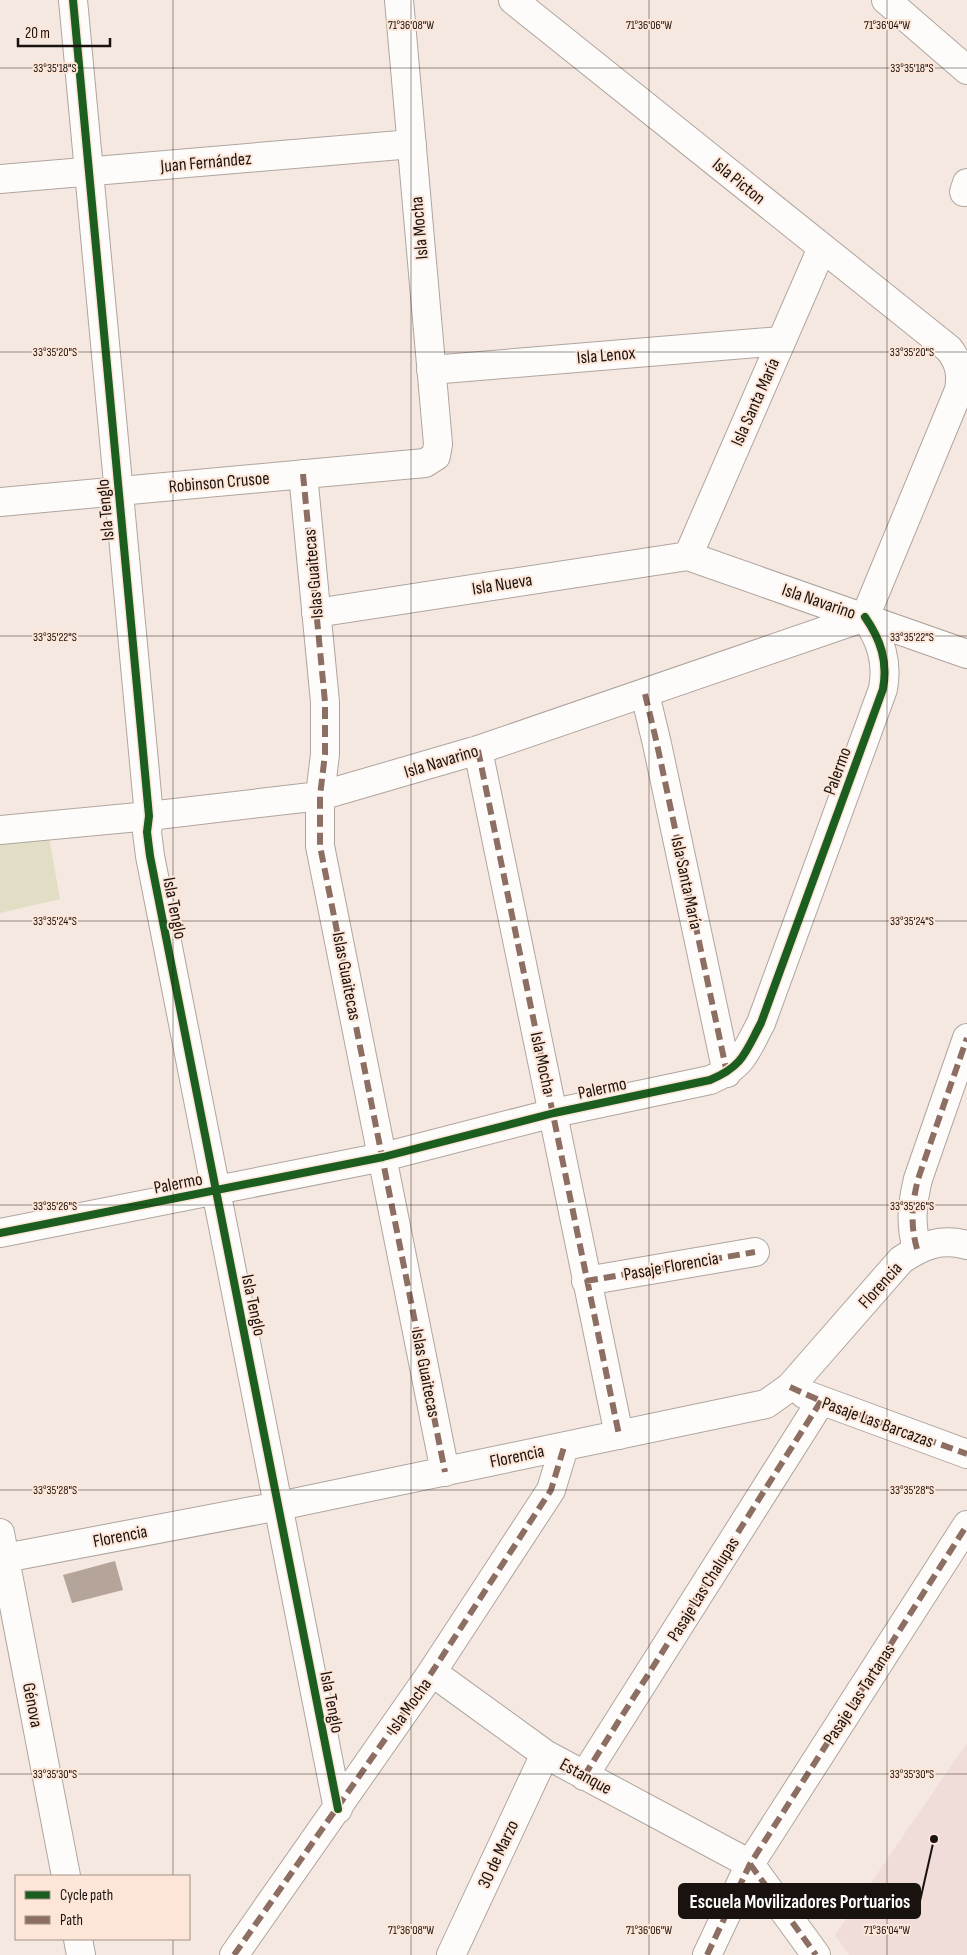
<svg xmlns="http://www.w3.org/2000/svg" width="967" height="1955" font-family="'Sofia Sans Condensed',sans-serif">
<rect width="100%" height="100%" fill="#f5e8e0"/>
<!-- education -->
<path fill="#f0dcd9" d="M967,1743v212h-118l-14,-20z"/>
<!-- green -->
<path fill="#e1dec5" d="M49,837l11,62 -60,14v-70z"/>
<!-- building -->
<path fill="#b4a49a" d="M115,1561l8,29 -51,13 -9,-28z"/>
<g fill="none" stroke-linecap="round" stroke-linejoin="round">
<defs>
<path id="minor" d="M73,0l76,816 -2,16 3,24 188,953
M513,0l436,349c10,13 13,24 10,41l-94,227
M886,0l81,70
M0,179l412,-35
M964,192l3,-9
M431,370l350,-29
M303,474l22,228v52l-5,42v50l125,626
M0,502l425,-39 11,-7 2,-12 -39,-444
M688,556l134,-308
M316,613l372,-57 279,98
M645,694l12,50 70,329
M478,750l141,685
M0,830l149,-14 171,-20 158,-46 387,-133
M0,1233l383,-76 171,-44 156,-33c33,-14 35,-27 51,-57l122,-334c5,-27 -2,-49 -18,-72
M917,1249c-7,-25 -5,-45 1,-70l49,-141
M586,1281l169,-29
M804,1394l163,60
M0,1533l66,343
M5,1558l274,-52 487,-102 24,-17 111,-127c22,-15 40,-22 66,-15
M432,1672l113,82 205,110 66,91
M584,1776l237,-375
M78,1939l3,16
M234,1955l198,-283 119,-182 13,-43
M451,1955l94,-201
M707,1955l43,-91 217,-339"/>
</defs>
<!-- minor casing -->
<use href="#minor" stroke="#afa59f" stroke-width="30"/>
<!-- minor -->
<use href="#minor" stroke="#fefcfa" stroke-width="28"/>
<!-- quiet -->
<path stroke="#8d6e63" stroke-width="6" stroke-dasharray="12 6" stroke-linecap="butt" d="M303,474l22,228v52l-5,42v50l125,626
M645,694l12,50 70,329
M478,750l141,685
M917,1249c-7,-25 -5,-45 1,-70l49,-141
M586,1281l169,-29
M790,1387l31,14 146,53
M584,1776l237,-375
M750,1864l66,91
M234,1955l198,-283 119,-182 13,-43
M707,1955l43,-91 217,-339"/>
<defs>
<path id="cycleway" d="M73,0l76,816 -2,16 3,24 188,953
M0,1233l383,-76 171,-44 156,-33c33,-14 35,-27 51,-57l122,-334c5,-27 -2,-49 -18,-72"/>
</defs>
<!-- cycleway casing -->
<use href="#cycleway" stroke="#fde6d8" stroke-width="11"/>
<!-- cycleway -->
<use href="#cycleway" stroke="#1b5e20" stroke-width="8"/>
</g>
<!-- ticks -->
<path fill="none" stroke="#1a120e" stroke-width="1" stroke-opacity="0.45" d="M173,0v1876M411,0v1955M649,0v1955M887,0v1955M0,68h967M0,352h967M0,636h967M0,921h967M0,1205h967M0,1490h967M0,1774h967M173,1939v16"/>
<g text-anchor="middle" stroke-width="4" stroke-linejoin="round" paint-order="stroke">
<!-- street labels -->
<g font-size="18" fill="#1a120e" stroke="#fde6d8">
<text transform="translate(206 162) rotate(-5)" y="6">Juan Fernández</text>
<text transform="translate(739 181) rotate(39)" y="6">Isla Picton</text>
<text transform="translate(419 228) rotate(-95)" y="6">Isla Mocha</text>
<text transform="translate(606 355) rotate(-5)" y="6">Isla Lenox</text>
<text transform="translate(755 402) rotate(-66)" y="6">Isla Santa María</text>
<text transform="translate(219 482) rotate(-5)" y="6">Robinson Crusoe</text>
<text transform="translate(105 510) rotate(-95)" y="6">Isla Tenglo</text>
<text transform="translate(313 574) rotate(-95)" y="6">Islas Guaitecas</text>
<text transform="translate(502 584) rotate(-9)" y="6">Isla Nueva</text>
<text transform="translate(819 601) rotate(19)" y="6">Isla Navarino</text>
<text transform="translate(441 761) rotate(-17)" y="6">Isla Navarino</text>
<text transform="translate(837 771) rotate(-70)" y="6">Palermo</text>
<text transform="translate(687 883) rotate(78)" y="6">Isla Santa María</text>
<text transform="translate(175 908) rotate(79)" y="6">Isla Tenglo</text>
<text transform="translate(347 976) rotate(79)" y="6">Islas Guaitecas</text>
<text transform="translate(543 1063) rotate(78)" y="6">Isla Mocha</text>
<text transform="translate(602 1088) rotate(-12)" y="6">Palermo</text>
<text transform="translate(178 1183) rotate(-11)" y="6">Palermo</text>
<text transform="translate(671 1266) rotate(-10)" y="6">Pasaje Florencia</text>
<text transform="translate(880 1285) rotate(-48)" y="6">Florencia</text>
<text transform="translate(254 1305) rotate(78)" y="6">Isla Tenglo</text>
<text transform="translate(426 1373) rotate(79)" y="6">Islas Guaitecas</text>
<text transform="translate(878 1422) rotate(20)" y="6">Pasaje Las Barcazas</text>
<text transform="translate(517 1456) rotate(-12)" y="6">Florencia</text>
<text transform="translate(120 1536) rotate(-11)" y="6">Florencia</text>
<text transform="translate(703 1589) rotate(-58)" y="6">Pasaje Las Chalupas</text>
<text transform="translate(859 1694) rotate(-57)" y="6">Pasaje Las Tartanas</text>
<text transform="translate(332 1702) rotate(79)" y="6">Isla Tenglo</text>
<text transform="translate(33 1705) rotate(79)" y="6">Génova</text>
<text transform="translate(409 1706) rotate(-55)" y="6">Isla Mocha</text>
<text transform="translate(586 1776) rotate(29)" y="6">Estanque</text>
<text transform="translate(498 1854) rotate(-65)" y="6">30 de Marzo</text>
</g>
</g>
<g font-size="12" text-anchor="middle" fill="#1a120e" stroke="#fde6d8" stroke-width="4" stroke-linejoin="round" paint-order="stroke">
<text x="411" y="29">71°36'08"W</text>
<text x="649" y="29">71°36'06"W</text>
<text x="887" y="29">71°36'04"W</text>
<text x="55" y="72">33°35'18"S</text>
<text x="912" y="72">33°35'18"S</text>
<text x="55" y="356">33°35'20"S</text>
<text x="912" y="356">33°35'20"S</text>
<text x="55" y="641">33°35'22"S</text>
<text x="912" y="641">33°35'22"S</text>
<text x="55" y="925">33°35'24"S</text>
<text x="912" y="925">33°35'24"S</text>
<text x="55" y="1210">33°35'26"S</text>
<text x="912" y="1210">33°35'26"S</text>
<text x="55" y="1494">33°35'28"S</text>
<text x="912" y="1494">33°35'28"S</text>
<text x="55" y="1778">33°35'30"S</text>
<text x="912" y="1778">33°35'30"S</text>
<text x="411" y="1934">71°36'08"W</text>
<text x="649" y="1934">71°36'06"W</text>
<text x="887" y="1934">71°36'04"W</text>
</g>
<!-- callouts -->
<path fill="none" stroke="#1a120e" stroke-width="2" d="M934 1839L920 1901"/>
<circle fill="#1a120e" stroke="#fde6d8" stroke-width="2" cx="934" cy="1839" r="5"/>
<rect fill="#1a120e" stroke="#1a120e" stroke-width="2" x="679" y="1884" width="241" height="34" rx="5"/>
<g font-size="19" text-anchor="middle" font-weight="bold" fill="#fff">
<text x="800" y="1908">Escuela Movilizadores Portuarios</text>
</g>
<!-- legend -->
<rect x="15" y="1875" width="175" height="65" fill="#fde6d8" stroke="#a29187"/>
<rect x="25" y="1891" width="25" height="8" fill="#1b5e20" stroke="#a29187"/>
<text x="60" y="1900" font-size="15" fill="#1a120e">Cycle path</text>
<rect x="25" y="1916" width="25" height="8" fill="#8d6e63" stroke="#a29187"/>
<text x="60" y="1925" font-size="15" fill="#1a120e">Path</text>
<!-- scale -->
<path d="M18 38v8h92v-8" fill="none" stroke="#1a120e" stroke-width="2.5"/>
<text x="25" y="38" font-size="15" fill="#1a120e" stroke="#fde6d8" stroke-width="4" paint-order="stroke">20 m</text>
</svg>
